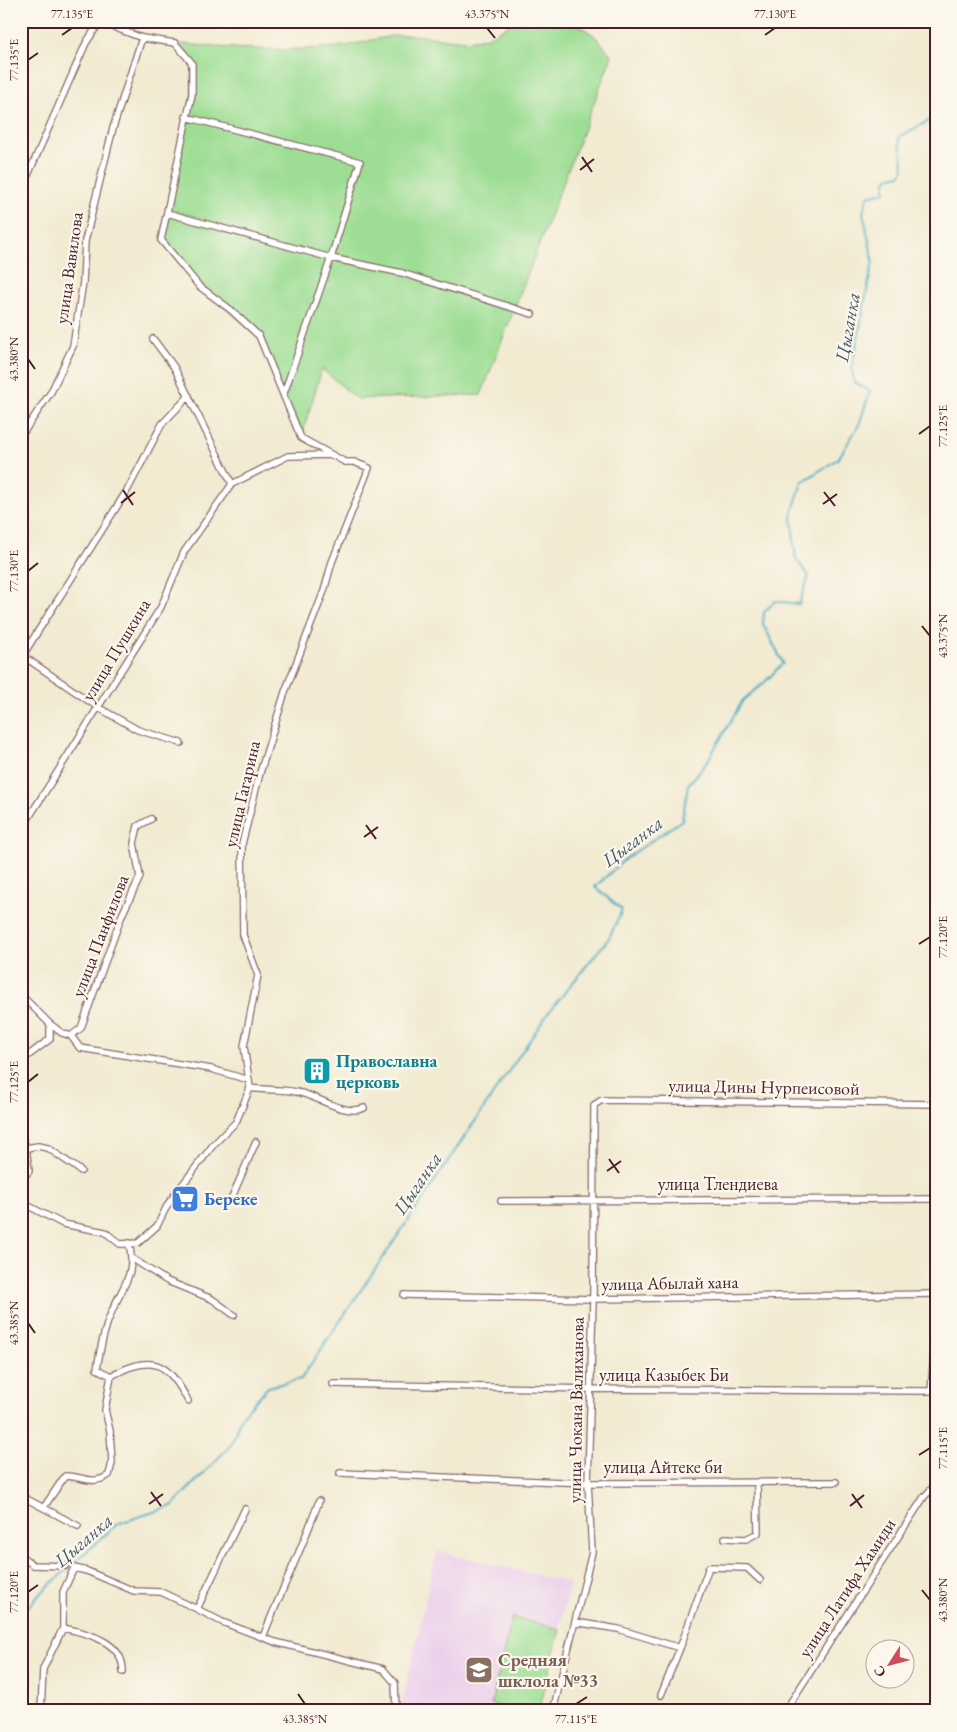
<svg xmlns="http://www.w3.org/2000/svg" width="957" height="1732" font-family="'EB Garamond',serif">
<rect width="100%" height="100%" fill="#fbf7ec"/>
<filter id="ink" filterUnits="userSpaceOnUse"><feTurbulence type="fractalNoise" baseFrequency=".02" numOctaves="2"/><feDisplacementMap in="SourceGraphic" scale="10" xChannelSelector="R" yChannelSelector="G"/><feConvolveMatrix kernelMatrix="1 2 1 2 8 2 1 2 1" color-interpolation-filters="sRGB"/></filter>
<filter id="wash" filterUnits="userSpaceOnUse"><feTurbulence type="fractalNoise" baseFrequency=".0096" numOctaves="4" result="noise"/><feDisplacementMap in="SourceGraphic" scale="20" xChannelSelector="R" yChannelSelector="G"/><feGaussianBlur stdDeviation="1.12" result="paint"/><feColorMatrix in="noise" values="0 0 0 0 0 0 0 0 0 0 0 0 0 0 0 0 0 1.4 0 .05"/><feComposite in="paint" operator="in"/></filter>
<g filter="url(#wash)">
<rect width="100%" height="100%" fill="#f2ead1"/>
<!-- built -->
<path fill="#ebd1ec" d="M437,1551l133,32 -31,128h-139z"/>
<!-- green -->
<path fill="#9ede94" stroke="#747e60" d="M512,21h61l22,15 17,20 -131,339 -124,4 -35,-30 -21,69 -42,-102 -60,-50 -38,-46 31,-146v-31l-17,-20c53,6 108,9 161,4 23,-2 48,-12 71,-12 41,0 70,19 105,-14z
M512,1617l48,12 -21,82h-19l-29,-7z"/>
<g fill="none" stroke-linecap="round" stroke-linejoin="round">
<!-- stream -->
<path stroke="#43acc2" stroke-width="2" d="M21,1615l19,-21 77,-70 55,-18 59,-61 10,-28 27,-30 33,-8 247,-366 61,-75 13,-28 -27,-23 30,-28 57,-39 6,-35 19,-23 36,-62 22,-18 18,-19 -20,-39 1,-12 11,-11 24,3 10,-28 -13,-17 -2,-14 -2,-31 10,-32 36,-23 21,-34 11,-34 -16,-9 -2,-15 21,-106 -10,-49 5,-16 17,-4v-8l3,-6 12,-3 4,-6 -5,-32 37,-20"/>
</g>
</g>
<g filter="url(#ink)">
<g fill="none" stroke-linecap="round" stroke-linejoin="round">
<defs>
<path id="minor" d="M21,191l65,-148 13,-20
M167,213l164,45 29,-96 -174,-45
M153,339l21,28 58,117
M284,393l47,-135 71,15 130,41
M21,436l30,-44 22,-46 10,-64 2,-41 28,-113 29,-90
M23,656l76,52 39,22 43,13
M21,658l107,-169 34,-65 27,-28
M21,830l140,-223 23,-55 48,-68 56,-28 44,-1
M21,995l29,29v15l-29,22
M50,1024l12,9 9,3
M71,1036l10,-8 41,-113 18,-38 -6,-34 4,-17 13,-7
M71,1036l9,12 131,21 38,11
M250,1088c17,3 36,0 51,5 20,5 44,23 63,15
M21,1134l5,14 3,23 -8,9
M26,1148l12,-2 10,2 33,23
M232,1197l24,-55
M501,1201l435,-2
M21,1202l42,22 42,8 15,12 18,-1 19,-17 11,-22 15,-20 31,-40 22,-22 14,-34 -6,-42 14,-71 -15,-40 -1,-91 18,-71 25,-81 39,-101 8,-29 37,-94 -15,-6h-9l-44,-24 -42,-102 -28,-26 -32,-24 -38,-46 31,-146v-31l-17,-20 -33,-5 -44,-17
M133,1259l34,22 45,18 22,16
M404,1295l189,4 343,-5
M111,1376c41,-23 57,-14 77,25
M333,1384l256,5 342,2 5,-2
M931,1391l5,-66
M340,1473l248,10 248,-1
M21,1496l57,30
M44,1507l21,-31c17,0 28,10 44,-1l3,-12 -2,-32 -5,-21 6,-34 -14,-7c3,-19 6,-36 13,-53 11,-29 27,-40 19,-73
M245,1509l-48,100 25,13 53,20 108,27 12,14 1,28
M725,1538l21,1 12,-6 -1,-51
M21,1556l12,9 32,1
M575,1622l43,7 62,19 -19,47
M63,1628c25,5 61,14 60,44
M263,1637c18,-46 40,-90 56,-136
M680,1648l29,-81 38,1 13,12
M41,1711l2,-42 20,-41v-36l11,-24 13,3 47,20 27,1 36,17
M553,1711l39,-159 -4,-69 5,-184 1,-194 8,-5 334,4
M785,1711l139,-214 12,-13"/>
</defs>
<!-- minor casing -->
<use href="#minor" stroke="#856665" stroke-width="8"/>
<!-- minor -->
<use href="#minor" stroke="#fff" stroke-width="5.5"/>
</g>
</g>
<!-- ticks -->
<path fill="none" stroke="#4a1f2b" stroke-width="2" d="M487,28l8,10M62,35l10,-7M765,35l10,-7M28,60l10,-7M582,157l10,15M580,170l14,-11M28,359l7,10M919,434l11,-8M123,490l10,15M824,492l11,14M121,503l14,-11M823,504l14,-10M28,571l10,-8M922,626l8,10M366,825l10,14M364,837l14,-10M919,944l11,-7M28,1082l10,-8M609,1159l10,14M607,1171l14,-10M28,1323l7,10M919,1455l11,-7M151,1492l10,14M852,1494l10,14M149,1504l14,-10M850,1506l14,-11M922,1590l8,10M28,1592l10,-7M298,1694l7,10M576,1704l11,-7"/>
<!-- icons -->
<defs>
<symbol id="building-square" viewBox="-11 -11 22 22"><rect x="-9" y="-9" width="18" height="18" rx="4" fill="#0f9aa8" stroke="#fbf7ec"/><path d="M-4-6H4V6H1V3H-1V6H-4ZM-2.5-4.3h1.7v1.8h-1.7ZM.8-4.3h1.7v1.8H.8ZM-2.5-1h1.7V.8h-1.7ZM.8-1h1.7V.8H.8Z" fill="#fff"/></symbol>
<symbol id="supermarket-square" viewBox="-11 -11 22 22"><rect x="-9" y="-9" width="18" height="18" rx="4" fill="#3f7fe0" stroke="#fbf7ec"/><path d="M-6-5.5h2.5l.6 2H6L4.5 2H-2.5L-4.4-4H-6ZM-1.5 3.2a1.3 1.3 0 1 0 .1 0ZM3 3.2a1.3 1.3 0 1 0 .1 0Z" fill="#fff"/></symbol>
<symbol id="school-square" viewBox="-11 -11 22 22"><rect x="-9" y="-9" width="18" height="18" rx="4" fill="#8d6e63" stroke="#fbf7ec"/><path d="M0-5L7-2L0 1L-7-2ZM-4 1L0 2.5L4 1V4Q0 6-4 4Z" fill="#fff"/></symbol>
</defs>
<g fill-rule="evenodd">
<use href="#building-square" x="301" y="1055" width="32" height="32"/>
<use href="#supermarket-square" x="169" y="1183" width="32" height="32"/>
<use href="#school-square" x="463" y="1654" width="32" height="32"/>
</g>
<g text-anchor="middle" stroke-width="4.5" stroke-linejoin="round" paint-order="stroke">
<!-- street labels -->
<g font-size="18" fill="#4a1f2b" stroke="#fbf7ec">
<text transform="translate(69 268) rotate(-82)" y="6">улица Вавилова</text>
<text transform="translate(116 650) rotate(-59)" y="6">улица Пушкина</text>
<text transform="translate(242 794) rotate(-77)" y="6">улица Гагарина</text>
<text transform="translate(100 936) rotate(-69)" y="6">улица Панфилова</text>
<text transform="translate(764 1087) rotate(1)" y="6">улица Дины Нурпеисовой</text>
<text x="718" y="1190">улица Тлендиева</text>
<text transform="translate(670 1283) rotate(-1)" y="6">улица Абылай хана</text>
<text x="664" y="1381">улица Казыбек Би</text>
<text transform="translate(576 1410) rotate(-89)" y="6">улица Чокана Валиханова</text>
<text x="663" y="1473">улица Айтеке би</text>
<text transform="translate(847 1588) rotate(-57)" y="6">улица Латифа Хамиди</text>
</g>
<!-- culture labels -->
<g font-size="18" font-weight="bold" fill="#0d838f" stroke="#fbf7ec" text-anchor="start">
<text x="336" y="1067">Православна<tspan x="336" dy="21">церковь</tspan></text>
</g>
<!-- shop labels -->
<g font-size="18" font-weight="bold" fill="#366cbe" stroke="#fbf7ec" text-anchor="start">
<text x="204" y="1205">Береке</text>
</g>
<!-- education labels -->
<g font-size="18" font-weight="bold" fill="#785e54" stroke="#fbf7ec" text-anchor="start">
<text x="498" y="1666">Средняя<tspan x="498" dy="21">шклола №33</tspan></text>
</g>
<!-- water labels -->
<g font-size="19" font-style="italic" fill="#475767" stroke="#fbf7ec">
<text transform="translate(847 327) rotate(-80)" y="7">Цыганка</text>
<text transform="translate(632 841) rotate(-37)" y="7">Цыганка</text>
<text transform="translate(417 1183) rotate(-56)" y="7">Цыганка</text>
<text transform="translate(83 1540) rotate(-41)" y="7">Цыганка</text>
</g>
</g>
<!-- margin -->
<rect width="957" height="1732" fill="none" stroke="#fbf7ec" stroke-width="55"/>
<!-- north arrow -->
<g transform="translate(890 1664) rotate(234)"><circle r="24" fill="#fbf7ec" stroke="#b4a19f"/>
<path d="M0-4L9 19L0 12L-9 19Z" fill="#d1495b"/>
<text y="-8" font-size="14" font-weight="bold" text-anchor="middle" fill="#4a1f2b">С</text>
</g>
<rect x="28" y="28" width="902" height="1676" fill="none" stroke="#4a1f2b" stroke-width="2"/>
<g font-size="12" text-anchor="middle" fill="#4a1f2b">
<text x="72" y="18">77.135°E</text>
<text x="487" y="18">43.375°N</text>
<text x="775" y="18">77.130°E</text>
<text transform="translate(14 60) rotate(-90)" y="4">77.135°E</text>
<text transform="translate(14 359) rotate(-90)" y="4">43.380°N</text>
<text transform="translate(943 426) rotate(-90)" y="4">77.125°E</text>
<text transform="translate(14 571) rotate(-90)" y="4">77.130°E</text>
<text transform="translate(943 636) rotate(-90)" y="4">43.375°N</text>
<text transform="translate(943 937) rotate(-90)" y="4">77.120°E</text>
<text transform="translate(14 1082) rotate(-90)" y="4">77.125°E</text>
<text transform="translate(14 1323) rotate(-90)" y="4">43.385°N</text>
<text transform="translate(943 1448) rotate(-90)" y="4">77.115°E</text>
<text transform="translate(14 1592) rotate(-90)" y="4">77.120°E</text>
<text transform="translate(943 1600) rotate(-90)" y="4">43.380°N</text>
<text x="305" y="1723">43.385°N</text>
<text x="576" y="1723">77.115°E</text>
</g>
</svg>
